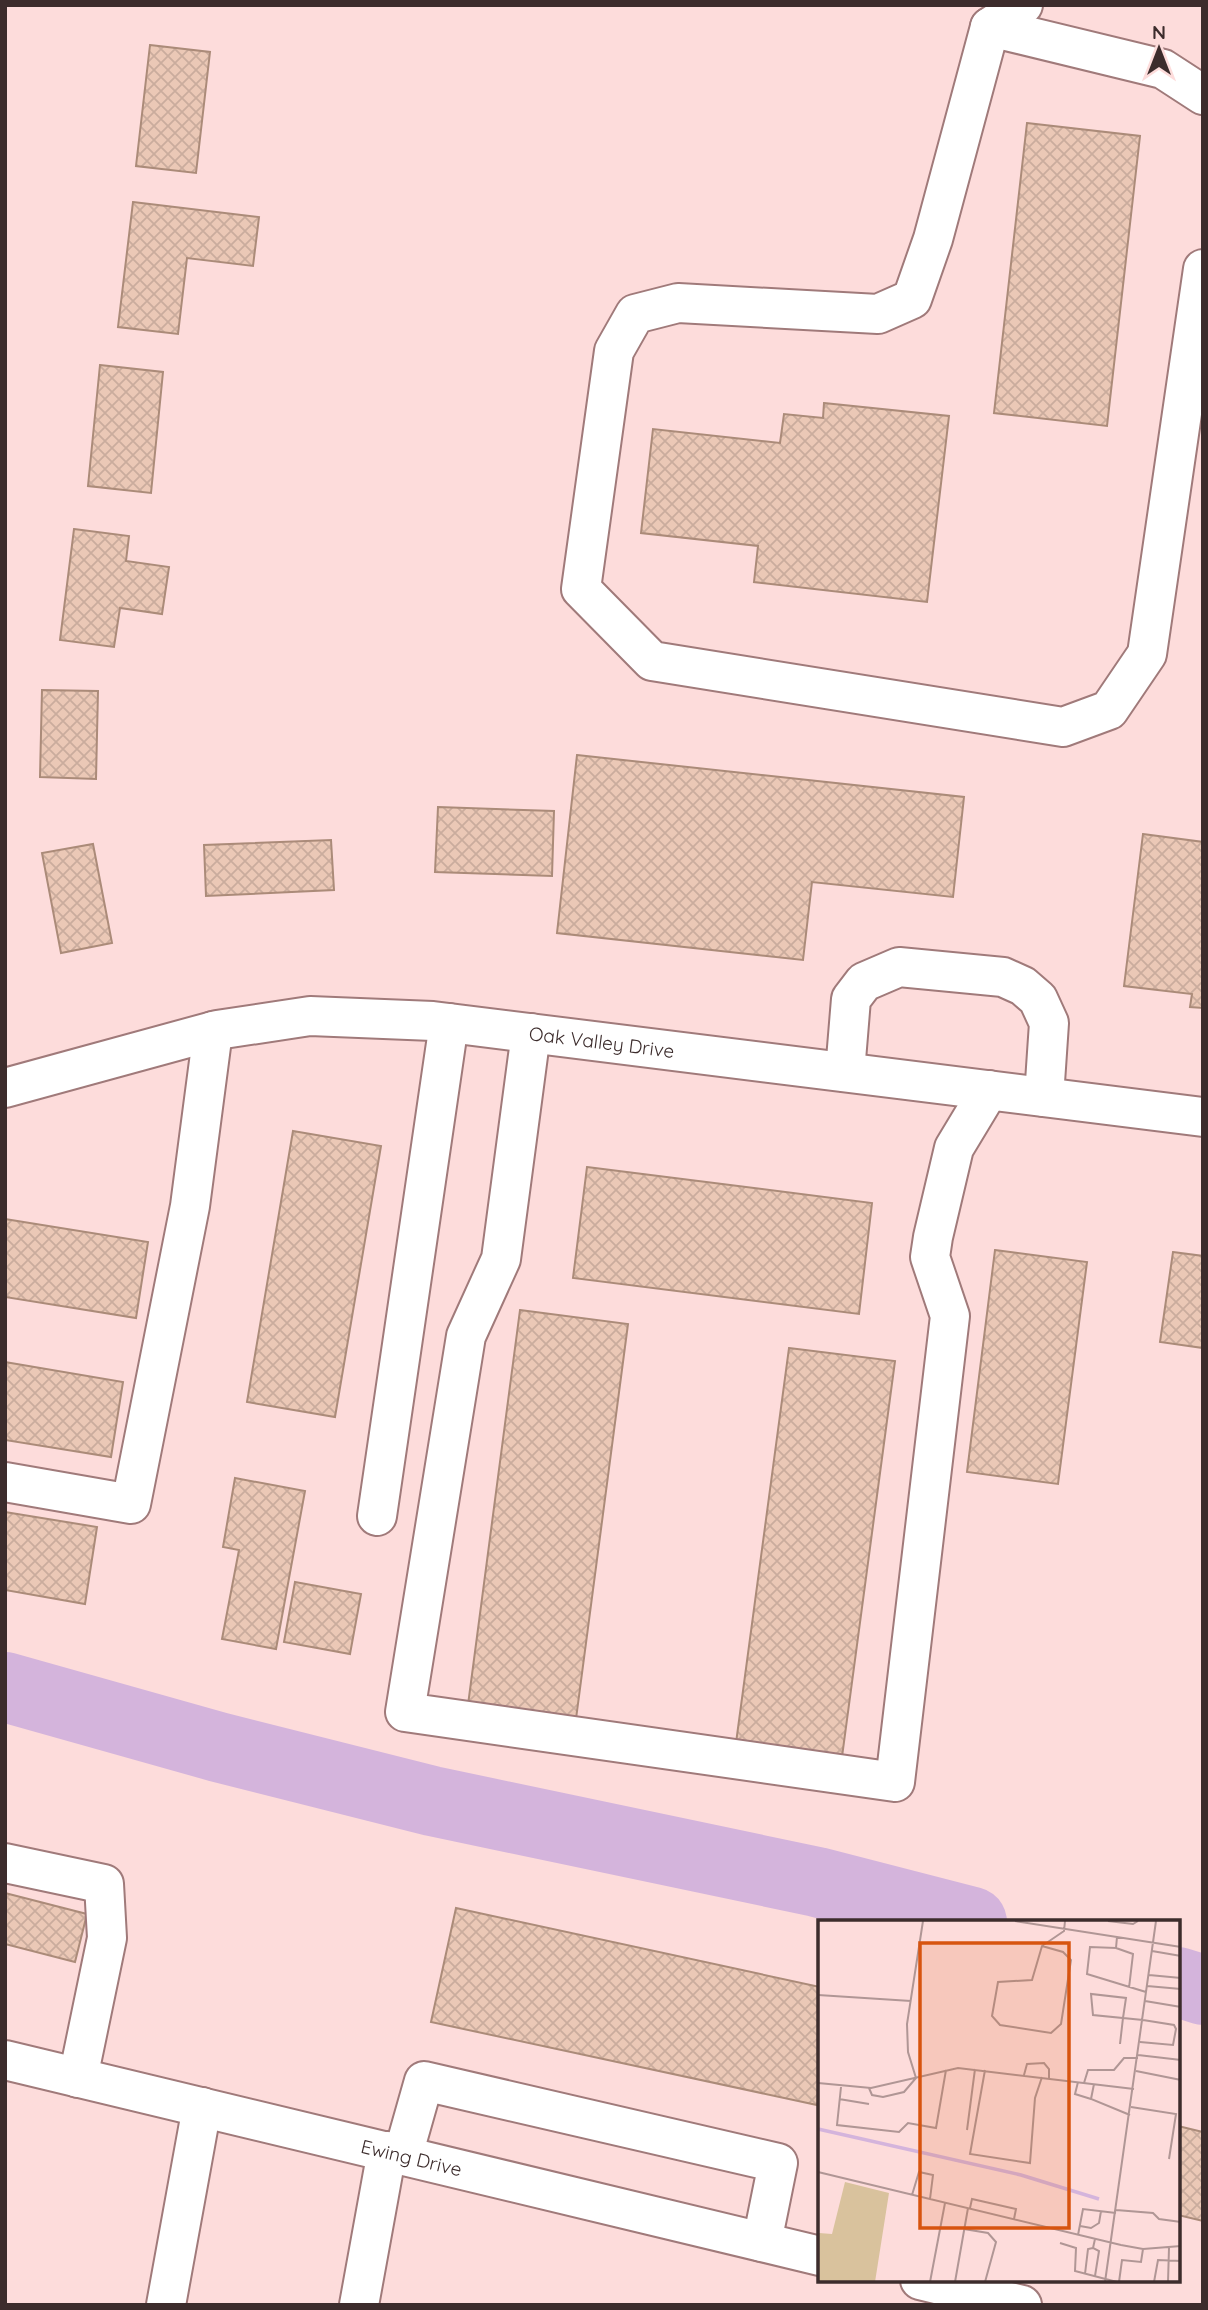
<svg xmlns="http://www.w3.org/2000/svg" width="1208" height="2310" font-family="Quicksand,sans-serif">
<defs>
<pattern id="building-cross-hatch" width="8" height="8" patternUnits="userSpaceOnUse" patternTransform="scale(1.75)"><rect width="8" height="8" fill="#ebc8b6"/><path d="M0 0l8 8M0 8l8-8" fill="none" stroke="#caac9d"/></pattern>
</defs>
<rect width="100%" height="100%" fill="#fddcdb"/>
<g fill="none" stroke-linecap="round" stroke-linejoin="round">
<!-- river -->
<path stroke="#d4b4dc" stroke-width="70" d="M5,1687l213,60 214,54 385,81 155,40
M1178,1982l25,8"/>
</g>
<!-- building -->
<path fill="url(#building-cross-hatch)" stroke="#ab8b79" stroke-width="2" d="M150,45l60,7 -14,121 -60,-7z
M1027,123l113,13 -33,290 -113,-13z
M133,202l126,15 -6,49 -66,-8 -9,76 -60,-7z
M100,365l63,7 -12,121 -63,-7z
M824,403l125,13 -22,186 -173,-20 4,-36 -117,-13 12,-104 127,14 4,-29 39,4z
M74,529l55,7 -3,25 43,6 -7,47 -42,-6 -6,39 -54,-7z
M42,690l56,1 -2,88 -56,-2z
M577,755l387,42 -11,100 -141,-15 -9,78 -246,-27z
M438,807l116,4 -2,65 -117,-4z
M1143,834l60,8v166l-13,-1 2,-13 -68,-8z
M331,840l3,50 -128,6 -2,-51z
M93,844l19,99 -51,10 -19,-100z
M293,1131l88,15 -46,271 -88,-15z
M587,1167l285,36 -13,111 -286,-36z
M5,1219l143,23 -12,76 -131,-21z
M995,1250l92,12 -29,222 -91,-12z
M1173,1252l30,4v92l-43,-6z
M520,1310l108,14 -52,395 -108,-14z
M789,1348l106,13 -53,396 -106,-14z
M5,1362l118,20 -12,75 -106,-17z
M235,1478l70,13 -29,158 -54,-10 17,-89 -16,-3z
M5,1512l92,15 -12,77 -80,-14z
M295,1582l66,12 -11,60 -66,-12z
M5,1893l82,21 -12,48 -70,-18z
M456,1908l364,79v108l-3,10 -386,-83z
M1178,2126l25,6v89l-25,-6z"/>
<g fill="none" stroke-linecap="round" stroke-linejoin="round">
<defs>
<g id="minor">
<path d="M1023,5l-33,22 -57,212 -21,60 -34,15 -200,-11 -43,11 -21,37 -33,238 71,72 411,66 46,-17 38,-56 56,-385"/>
<path d="M990,27l173,42 40,26"/>
<path d="M531,1033l-30,226 -35,77 -61,376 490,70 55,-466 -20,-59 3,-20 21,-89 35,-58"/>
<path d="M845,1072l6,-73 13,-17 35,-15 104,10 20,9 15,13 11,24 -5,74"/>
<path id="s1" d="M5,1088l212,-58 93,-14 123,5 770,96"/>
<path d="M5,1482l126,22 59,-298 23,-175"/>
<path d="M377,1516l72,-493"/>
<path d="M5,1863l99,21 3,54 -29,140"/>
<path d="M403,2155l21,-74 354,82 -16,79"/>
<path d="M166,2305l36,-198"/>
<path d="M359,2305l28,-154"/>
</g>
<g id="major">
<path id="s2" d="M5,2060l815,196"/>
<path d="M920,2280l102,25"/>
</g>
</defs>
<!-- minor casing -->
<use href="#minor" stroke="#a07a7a" stroke-width="42"/>
<!-- major casing -->
<use href="#major" stroke="#a07a7a" stroke-width="42"/>
<!-- minor -->
<use href="#minor" stroke="#fff" stroke-width="38"/>
<!-- major -->
<use href="#major" stroke="#fff" stroke-width="38"/>
</g>
<g text-anchor="middle" stroke-width="6" stroke-linejoin="round" paint-order="stroke">
<!-- street labels -->
<g font-size="19" fill="#3c2c2c" stroke="#fddcdb">
<text dy="7" stroke="none"><textPath href="#s1" startOffset="607">Oak Valley Drive</textPath></text>
<text dy="7" stroke="none"><textPath href="#s2" startOffset="418">Ewing Drive</textPath></text>
</g>
</g>
<!-- overview -->
<g transform="translate(818 1920)">
<rect width="362" height="362" fill="#fddcdb"/>
<path d="M27,262l44,11 -14,89h-57l1,-49 13,1z" fill="#d9c29d"/>
<path fill="none" stroke="#d4b4dc" stroke-width="3.5" d="M0,209l203,46 78,24"/>
<path fill="none" stroke="#b09695" stroke-width="2" d="M197,1l166,26M290,1l25,3 5,-3M299,17l-1,11 -26,-1 -3,27 59,18M224,26l21,6 8,8 -10,64 -10,9 -51,-8 -8,-9 6,-34 34,-2 10,-34 22,-15 1,-10M298,28l17,6 -4,34M334,31l29,5M331,55l32,3M329,66l34,3M0,75l93,6M327,81l36,6M302,124l3,-26 3,-20 -35,-4 2,21 50,5 31,5 2,4 -3,16 -33,-3M320,135l43,5M167,150l-15,84 60,9 5,-65 7,-21M318,151l45,9M206,155l3,-11 17,-1 5,6v9M260,162l-3,12 16,5M0,163l53,5 87,-20 176,21M266,163l4,-13h26l10,-12h14M276,164l-3,15 39,16M23,167l-4,38 62,7 9,-9 28,5 10,-58M51,168l3,7 11,2 21,-5 12,-14 -8,-26 -1,-28 16,-103M21,179l30,5M313,187l45,7 -7,45M149,210l8,-61M0,252l303,73 22,4 38,-3M94,275l7,-23 14,3 -3,24M152,288l2,-9 44,10 -2,10M298,290l37,3 6,6 22,3M262,306l11,2 8,-5 2,-12M146,309l24,4 8,9 -11,40M260,315l5,-26 33,4M277,319l-2,9 6,3 -4,25M242,323l16,5 -1,23 42,11M267,354l3,-25 5,-1M112,362l15,-79M137,362l13,-74M287,362l51,-361M301,362l3,-22 19,2 2,-13M336,362l4,-22 23,1M350,362l1,-34"/>
<path fill="#d7540f" fill-opacity="0.15" stroke="#d7540f" stroke-width="3.5" d="M102,23h149v285h-149z"/>
<rect width="362" height="362" fill="none" stroke="#3c2c2c" stroke-width="3.5"/>
</g>
<!-- border -->
<rect width="1208" height="2310" fill="none" stroke="#3c2c2c" stroke-width="14"/>
<!-- north arrow -->
<g transform="translate(1159 49)" stroke="#fddcdb" stroke-width="5" paint-order="stroke">
<path d="M0-5L12 26L0 18L-12 26Z" fill="#3c2c2c"/>
<text y="-10" font-size="19" font-weight="bold" text-anchor="middle" fill="#3c2c2c">N</text>
</g>
</svg>
